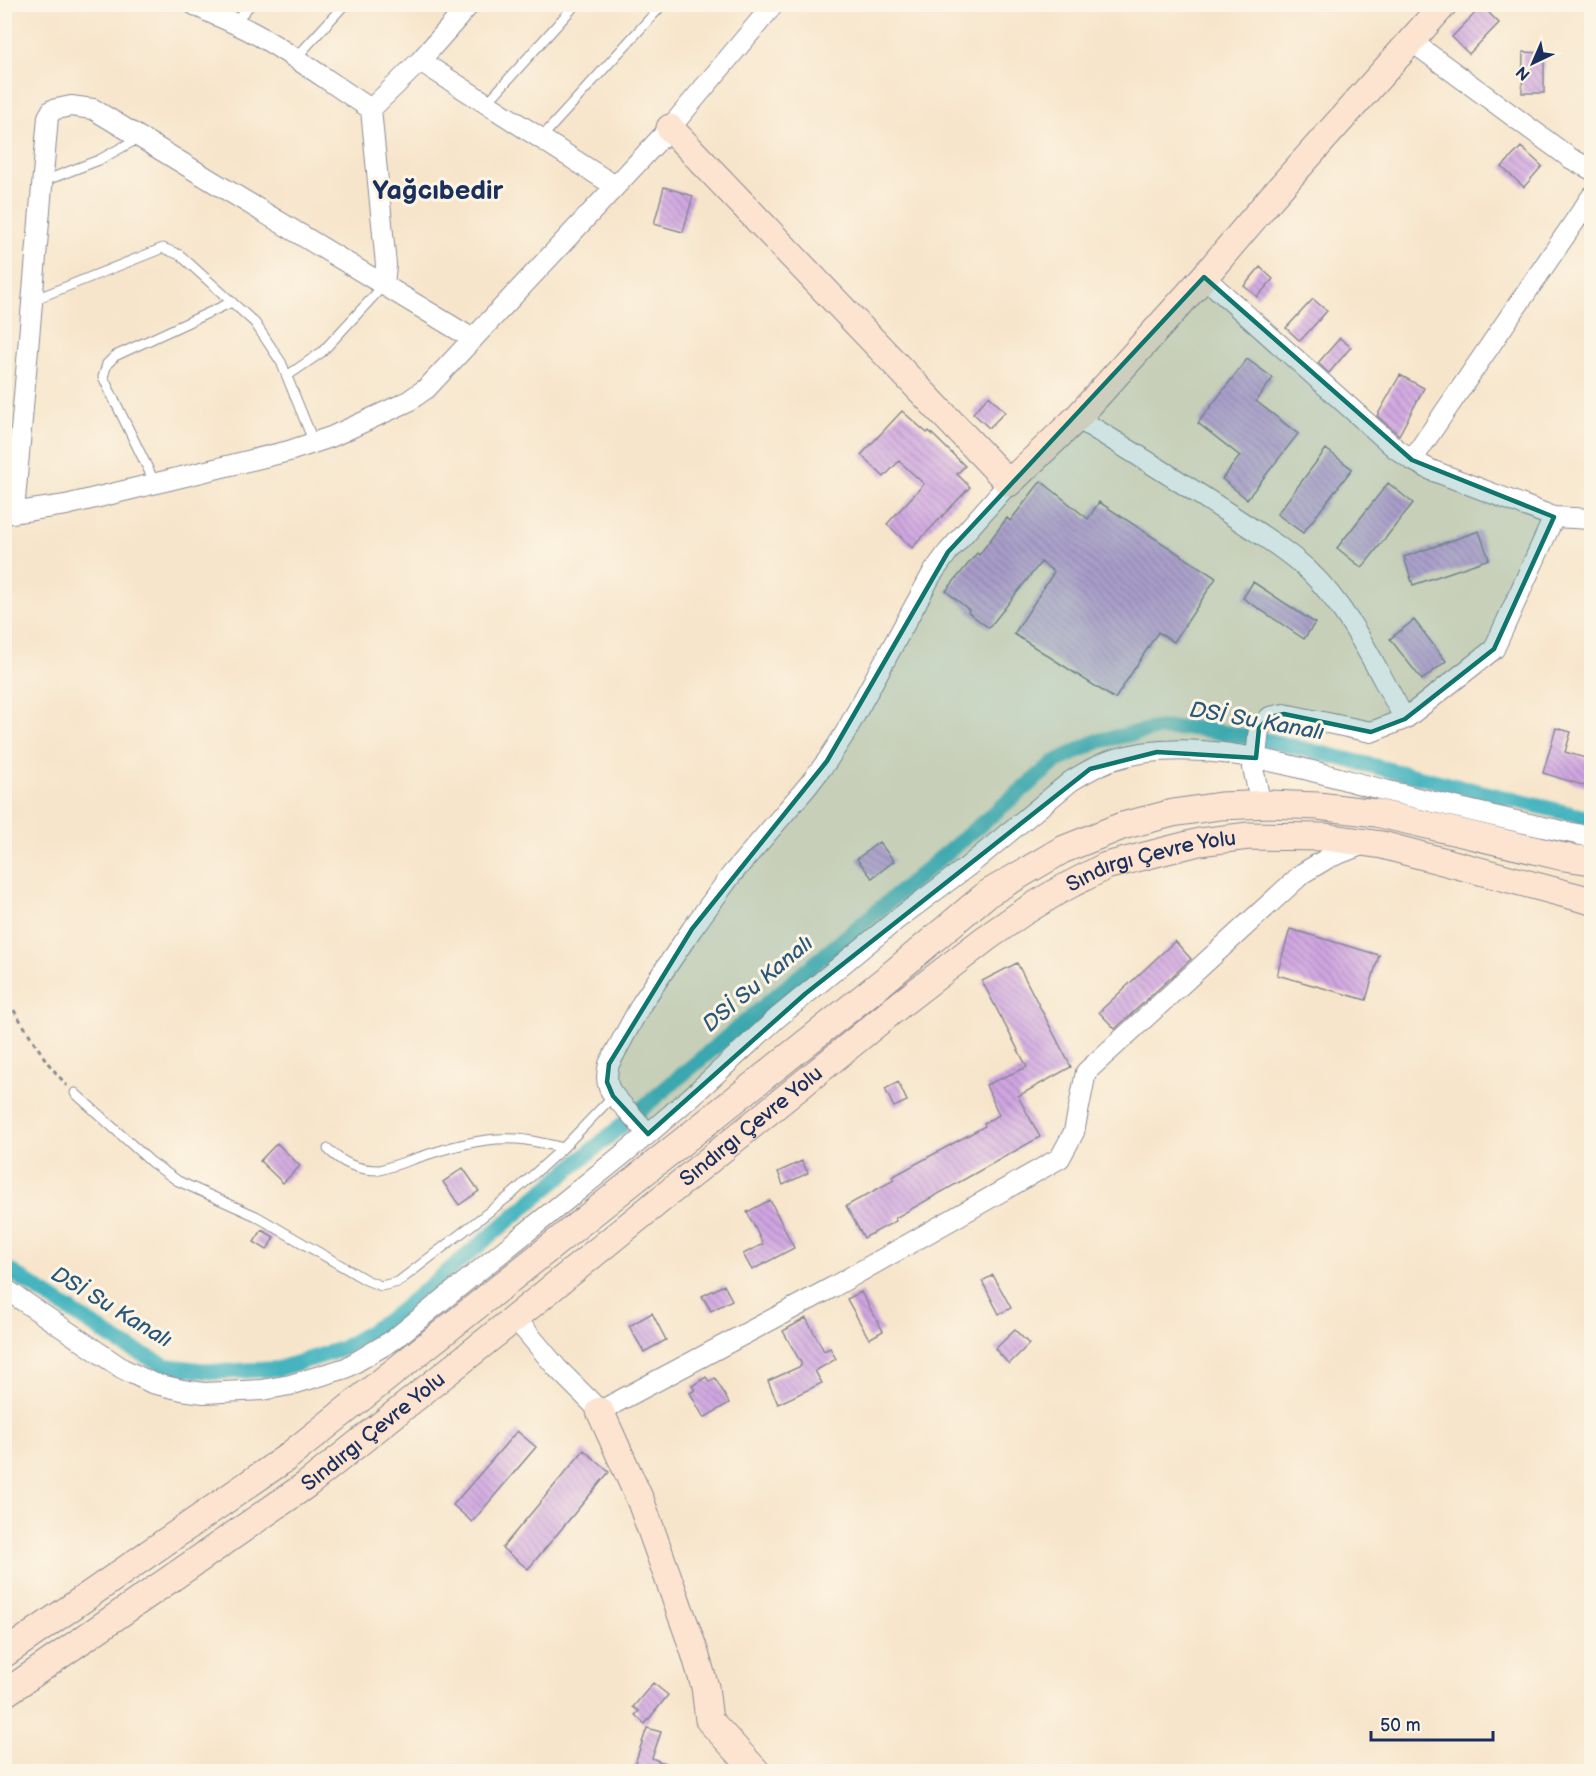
<svg xmlns="http://www.w3.org/2000/svg" width="1596" height="1776" font-family="'Balsamiq Sans',sans-serif">
<defs>
<pattern id="building-back-hatch" width="6" height="6" patternUnits="userSpaceOnUse" patternTransform="scale(1.5)"><rect width="6" height="6" fill="#d0a6e1"/><path d="M-1 5l2 2M0 0l6 6M5-1l2 2" fill="none" stroke="#a888ba"/></pattern>
</defs>
<rect width="100%" height="100%" fill="#fcf5e5"/>
<filter id="ink" filterUnits="userSpaceOnUse"><feTurbulence type="fractalNoise" baseFrequency=".0167" numOctaves="2"/><feDisplacementMap in="SourceGraphic" scale="12" xChannelSelector="R" yChannelSelector="G"/><feConvolveMatrix kernelMatrix="1 2 1 2 8 2 1 2 1" color-interpolation-filters="sRGB"/></filter>
<filter id="wash" filterUnits="userSpaceOnUse"><feTurbulence type="fractalNoise" baseFrequency=".008" numOctaves="4" result="noise"/><feDisplacementMap in="SourceGraphic" scale="24" xChannelSelector="R" yChannelSelector="G"/><feGaussianBlur stdDeviation="1.35" result="paint"/><feColorMatrix in="noise" values="0 0 0 0 0 0 0 0 0 0 0 0 0 0 0 0 0 1.4 0 .05"/><feComposite in="paint" operator="in"/></filter>
<g filter="url(#wash)">
<rect width="100%" height="100%" fill="#f7e5cb"/>
<g fill="none" stroke-linecap="round" stroke-linejoin="round">
<!-- canal -->
<path stroke="#45b4bf" stroke-width="16" d="M4,1267l116,76 46,23 50,6 62,-3 64,-20 50,-31 662,-555 44,-22 56,-12 42,-1 70,12 326,79"/>
</g>
<g id="blocks">
<!-- building -->
<path fill="url(#building-back-hatch)" d="M1482,6l17,17 -30,31 -17,-17z
M1523,52l21,1v40h-22z
M1521,147l21,19 -18,21 -22,-20z
M664,187l29,9 -10,36 -29,-8z
M1260,267l13,12 -16,18 -13,-11z
M1313,299l14,12 -27,30 -14,-13z
M1340,338l11,9 -22,26 -11,-10z
M1247,359l26,19 -17,23 42,33 -51,65 -25,-20 18,-23 -42,-33z
M1400,375l24,13 -25,47 -22,-19z
M989,396l16,16 -16,16 -16,-15z
M902,411l25,22 2,-2 36,35 -8,8 13,13 -58,61 -25,-24 37,-40 -25,-23 -15,16 -23,-22z
M1326,449l26,20 -49,64 -26,-19z
M1041,481l47,38 11,-17 117,76 -42,64 -16,-10 -43,67 -101,-65 40,-62 -13,-10 -52,66 -21,-16 1,-2 -23,-19 31,-38 2,2 28,-37 3,3z
M1388,483l25,20 -51,65 -25,-20z
M1479,531l10,28 -76,26 -9,-28z
M1253,582l62,41 -11,16 -61,-41z
M1414,620l32,41 -24,19 -32,-41z
M1556,728l15,4 -6,20 27,8v28l-49,-15z
M879,842l15,19 -22,17 -15,-19z
M1290,929l89,26 -13,45 -89,-25z
M1175,941l16,18 -76,70 -16,-17z
M1017,963l54,104 -53,29 22,41 -145,81 1,3 -32,17 -18,-32 48,-26 -2,-3 93,-51 -1,-3 15,-8 -13,-30 41,-18 -45,-86z
M898,1082l9,19 -13,6 -9,-18z
M277,1143l23,23 -17,17 -23,-22z
M802,1161l6,12 -25,12 -5,-13z
M463,1168l16,23 -20,14 -16,-23z
M770,1200l24,48 -42,22 -9,-16 20,-10 -16,-32z
M262,1230l12,7 -7,13 -13,-8z
M993,1275l18,33 -12,6 -17,-33z
M724,1285l8,15 -21,11 -9,-15z
M861,1292l22,39 -14,8 -22,-40z
M652,1313l14,27 -22,12 -15,-26z
M806,1318l18,33 6,-3 6,11 -21,12 7,12 -44,21 -10,-23 33,-15v-3l-18,-32z
M1015,1330l14,14 -20,20 -14,-15z
M706,1377l3,5 6,-4 14,25 -25,15 -14,-25 5,-3 -3,-4z
M517,1431l19,16 -64,75 -19,-17z
M584,1450l25,22 -81,97 -26,-21z
M653,1683l15,12 -23,29 -10,-9 4,-4 -6,-4z
M647,1728l14,4 -9,26 32,14h-52z"/>
</g>
</g>
<g filter="url(#ink)">
<use href="#blocks" fill-opacity="0" stroke="#898a94" stroke-width="1.5"/>
<g fill="none" stroke-linecap="round" stroke-linejoin="round">
<defs>
<path id="lane" d="M234,23l17,-19
M295,59l50,-55
M487,103l89,-99
M541,138l122,-134
M44,181l55,-21 40,-22
M33,300l130,-52 17,7 75,68 26,39 33,81
M287,376l35,-24 62,-67
M155,483l-52,-106 4,-13 8,-8 117,-54
M75,1093l76,69 27,19 78,35 110,64 15,6 17,-4 114,-88 51,-46 50,-52
M328,1149c15,15 30,21 52,21 43,-13 90,-34 136,-31 16,1 31,5 47,9"/>
<path id="street" d="M193,4c22,12 46,20 68,33 38,22 73,48 110,72
M1411,41l159,117 22,12
M420,61l195,125
M1204,277l191,171 17,12 19,10 123,47 38,2
M384,285l2,-20 -15,-156 49,-48 50,-57
M1077,418c51,31 101,62 151,95 27,18 56,35 81,58 42,40 67,98 96,148
M1412,460l180,-264
M14,512l34,-395 4,-7 19,-4 22,3 380,230
M4,514l62,-9 223,-54 42,-14 76,-35 20,-14 243,-260 104,-124
M1261,805l-8,-37 3,-10 3,-30 11,-11 14,-3 87,18 34,-13 89,-70 60,-132
M648,1134c-7,-8 -14,-17 -22,-25 -15,-16 -23,-22 -17,-45l33,-61 50,-74 40,-55 75,-87 20,-26 17,-26 88,-161 16,-22 61,-69
M4,1288l119,81 29,14 30,7 22,3 58,-3 28,-5 56,-17 47,-28 255,-206 44,-38 85,-78 119,-98 71,-53 104,-86c13,-8 26,-16 41,-21 85,-28 192,10 276,31 68,16 135,33 204,46
M515,1318l42,50 43,43 233,-124 227,-129 14,-26 12,-60 217,-199 25,-15 36,-14"/>
<g id="secondary">
<path d="M670,128l339,355 68,-65 127,-141 67,-79 173,-194"/>
<path d="M600,1411l41,91 53,148 11,37 4,33 48,52"/>
<path d="M4,1654l282,-196 599,-478 102,-86 75,-44 60,-24 51,-13 47,-7 50,-2 48,2 58,7 188,44 28,4"/>
<path id="s1" d="M4,1694l302,-209 209,-167 387,-315 83,-64 37,-26 36,-22 48,-25 93,-24 50,-6 77,1 56,8 210,56"/>
</g>
</defs>
<!-- lane casing -->
<use href="#lane" stroke="#898a94" stroke-width="11"/>
<!-- street casing -->
<use href="#street" stroke="#898a94" stroke-width="22"/>
<!-- secondary casing -->
<use href="#secondary" stroke="#898a94" stroke-width="29"/>
<!-- path -->
<path stroke="#898a94" stroke-width="3" stroke-dasharray="4.5 4.5" stroke-linecap="butt" d="M4,995l43,67 20,24"/>
<!-- lane -->
<use href="#lane" stroke="#fff" stroke-width="9"/>
<!-- street -->
<use href="#street" stroke="#fff" stroke-width="20"/>
<!-- secondary -->
<use href="#secondary" stroke="#fde4d1" stroke-width="27"/>
</g>
</g>
<!-- marked area -->
<path fill="#0f766e" fill-opacity="0.2" stroke="#0f766e" stroke-width="4.5" stroke-linejoin="round" d="M1204,277l208,183 142,57 -60,132 -89,70 -34,13 -87,-18 -14,3 -11,11 -3,30 -99,-6 -67,17 -285,225 -157,140 -35,-38 -6,-14 2,-18 83,-135 135,-168 121,-209z"/>
<g text-anchor="middle" stroke-width="6" stroke-linejoin="round" paint-order="stroke">
<!-- street labels -->
<g font-size="21" fill="#1b2f5e" stroke="#fcf5e5">
<text dy="7" stroke="none"><textPath href="#s1" startOffset="1425">Sındırgı Çevre Yolu</textPath></text>
<text dy="7" stroke="none"><textPath href="#s1" startOffset="939">Sındırgı Çevre Yolu</textPath></text>
<text dy="7" stroke="none"><textPath href="#s1" startOffset="453">Sındırgı Çevre Yolu</textPath></text>
</g>
<!-- water labels -->
<g font-size="22" font-style="italic" fill="#28577b" stroke="#fcf5e5">
<text transform="translate(1257 720) rotate(10)" y="8">DSİ Su Kanalı</text>
<text transform="translate(757 983) rotate(-40)" y="8">DSİ Su Kanalı</text>
<text transform="translate(112 1306) rotate(31)" y="8">DSİ Su Kanalı</text>
</g>
<!-- district labels -->
<g font-size="27" font-weight="bold" fill="#1b2f5e" stroke="#fcf5e5">
<text x="438" y="199">Yağcıbedir</text>
</g>
</g>
<!-- margin -->
<rect width="1596" height="1776" fill="none" stroke="#fcf5e5" stroke-width="24"/>
<!-- north arrow -->
<g transform="translate(1533 63) rotate(224)" stroke="#fcf5e5" stroke-width="4.5" paint-order="stroke">
<path d="M0-4.5L10 22L0 15L-10 22Z" fill="#1b2f5e"/>
<text y="-9" font-size="16" font-weight="bold" text-anchor="middle" fill="#1b2f5e">N</text>
</g>
<!-- scale -->
<path d="M1371 1731v9h122v-9" fill="none" stroke="#1b2f5e" stroke-width="3"/>
<text x="1380" y="1731" font-size="18" fill="#1b2f5e" stroke="#fcf5e5" stroke-width="4.5" paint-order="stroke">50 m</text>
</svg>
